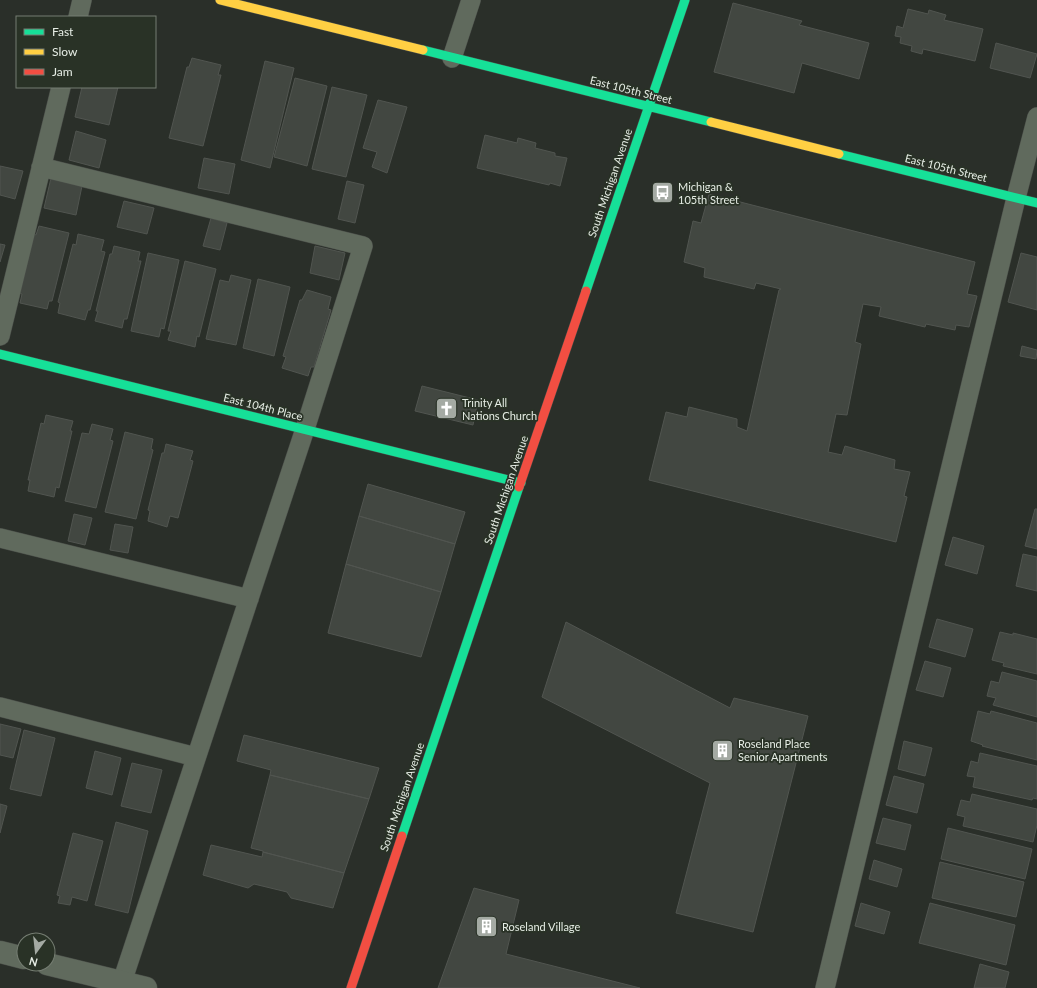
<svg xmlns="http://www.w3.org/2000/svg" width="1037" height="988" font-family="Lato,sans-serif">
<rect width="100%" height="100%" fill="#2a2f29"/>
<!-- building -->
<path fill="#424741" stroke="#515550" d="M733,3l69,18 -3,4 70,18 -10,36 -57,-16 -8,30 -80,-21z
M908,9l20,5 1,-4 17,5 -2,5 39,9 -8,32 -52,-12 -1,5 -11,-3 1,-5 -12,-3 1,-6 -6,-1 2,-10 6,2z
M996,43l41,11 -7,24 -40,-10z
M192,58l29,7 -3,10h3l-18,71 -34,-8 18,-71h2z
M265,61l29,7 -24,100 -29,-8z
M295,78l32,8 -20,80 -33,-9z
M82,87h36l-9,38 -34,-8z
M332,87l35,8 -21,82 -34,-8z
M378,100l29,7 -20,66 -15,-6 5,-15 -14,-4z
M76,131l30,9 -7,28 -30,-8z
M485,135l32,8 1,-5 18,5 -1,5 20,5v3l12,2 -7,28 -10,-3 -1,2 -72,-17z
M204,158l31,6 -6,30 -31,-6z
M0,166l23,5 -8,28 -15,-4z
M51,178l31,8 -6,29 -32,-7z
M347,181l17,4 -9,38 -17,-4z
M709,194l266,68 -8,32 10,2 -8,31 -13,-2 -1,5 -29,-6 -1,3 -46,-11 2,-9 -18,-3 -8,38 6,2 -14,71 -11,-1 -8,38 14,3 3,-9 50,14 -1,9 16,3 -6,24 3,1 -11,45 -247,-62 17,-68 21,5 2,-10 48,12v8l10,4 32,-141 2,-1 -25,-6 -2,6 -50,-12 1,-9 -21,-6 9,-41 8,2z
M124,201l30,7 -7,26 -30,-7z
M211,218l16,5 -7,27 -17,-4z
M39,226l30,7 -17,68h-3l-2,8 -27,-6 2,-9 -3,-1 15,-59 2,1z
M78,234l26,6 -3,11 4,1 -15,58h-2l-3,10 -27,-7 2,-10 -2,-1 15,-58 3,1z
M0,244l5,1 -5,17z
M114,246l26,6 -2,9h3l-14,58h-3l-2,9 -27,-7 3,-10h-2l14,-57h2z
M315,246l30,7 -6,27 -29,-7z
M148,253l31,7 -15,69 -3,-1 -2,9 -28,-6z
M1021,253l16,4v53l-29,-8z
M185,261l31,8 -17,68 -2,-1 -2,11 -27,-7 3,-9h-3z
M231,275l20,5 -15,65 -30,-6 14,-59 9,2z
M258,279l32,8 -16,69 -31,-8z
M307,290l24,7 -3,12 3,1 -17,57h-3l-3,9 -26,-8 4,-11 -3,-1 17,-56h2z
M1022,346l15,4 -1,9 -16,-3z
M422,386l56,14 -5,25 -58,-14z
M46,415l27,6 -3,10h2l-13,57 -3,-1 -2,10 -26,-6 2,-11h-2l13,-57 3,1z
M92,424l21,5 -3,11 3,1 -17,67 -31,-7 17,-68 7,1z
M125,432l28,7 -2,10 2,1 -17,69 -31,-7z
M166,444l27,7 -3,9 3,1 -15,57 -8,-2 -3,11 -19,-6 2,-10 -2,-1 14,-57h2z
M368,484l97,28 -10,32 -96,-28z
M1035,509h2v40l-12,-3z
M74,514l18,4 -7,27 -17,-4z
M359,516l96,28 -14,48 -95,-28z
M115,524l18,3 -5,26 -18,-3z
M953,537l31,9 -7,28 -32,-9z
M1023,554l14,3v34l-21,-5z
M346,564l95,28 -20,65 -93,-24z
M937,619l36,10 -8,28 -36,-10z
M566,622l164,86 4,-10 74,18 -55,216 -77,-19 34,-130 -168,-86z
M1000,632l13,3v-2l24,6v35l-34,-8 1,-3 -12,-3z
M925,661l26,7 -8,29 -27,-7z
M1002,672l35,9v36l-44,-12 3,-7 -9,-2 4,-15 8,2z
M978,711l12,3 1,-3 46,12v37l-55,-14 1,-1 -12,-4z
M0,724l21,5 -8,29 -13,-3z
M24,730l31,8 -14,58 -31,-7z
M244,735l135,33 -10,31 -99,-24 1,-5 -34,-9z
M904,741l28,7 -7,28 -27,-7z
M95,751l26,7 -9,37 -26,-7z
M980,753l57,13v33l-4,-1 -1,2 -59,-13 2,-10 -8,-1 4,-15 7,2z
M132,763l30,7 -11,43 -30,-7z
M270,775l99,24 -25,74 -81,-21v-1l-12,-3z
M894,776l30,8 -7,29 -31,-8z
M972,794l65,15v16l-4,17 -70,-16 2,-9 -8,-2 4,-15 9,2z
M0,804l7,2 -7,27z
M883,818l28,7 -6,25 -29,-7z
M116,822l32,9 -20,82 -33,-8z
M948,828l84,21 -7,30 -84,-20z
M73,833l30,8 -16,60 -15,-4 -2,8 -12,-2 2,-7 -3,-1z
M211,845l51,12 1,-5 81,21 -11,35 -42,-10 -4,-6 -33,-8 -6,4 -45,-13z
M874,860l28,9 -5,18 -28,-8z
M940,862l84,20 -8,35 -84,-19z
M474,888l45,12 -13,54 134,34h-202z
M861,903l29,9 -6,22 -29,-8z
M930,903l85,22 -9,40 -87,-22z
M980,964l29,8 -4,16h-31z"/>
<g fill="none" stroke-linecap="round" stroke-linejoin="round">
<defs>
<path id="lane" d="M78,17l4,-17
M452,58l19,-58
M41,167l322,79 -58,183 -183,553
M0,336l61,-249
M0,538l249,61
M0,707l196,50
M825,988l191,-790 21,-81"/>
<path id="street" d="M0,952l24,6
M47,964l99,24"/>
<path id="fast" d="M423,50l288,72
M839,154l198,49
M586,291l99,-291
M0,354l521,129
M402,836l117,-349"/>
<path id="slow" d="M220,0l203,50
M711,122l128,32"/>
<path id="jam" d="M519,487l67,-196
M351,988l51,-152"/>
</defs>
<!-- lane casing -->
<use href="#lane" stroke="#494d48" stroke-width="20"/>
<!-- street casing -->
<use href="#street" stroke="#494d48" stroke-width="23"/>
<!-- fast casing -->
<use href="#fast" stroke="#494d48" stroke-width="10"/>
<!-- slow casing -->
<use href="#slow" stroke="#494d48" stroke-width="10"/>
<!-- jam casing -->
<use href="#jam" stroke="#494d48" stroke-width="10"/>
<!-- lane -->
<use href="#lane" stroke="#606a5d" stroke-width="19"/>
<!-- street -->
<use href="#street" stroke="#606a5d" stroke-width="22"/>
<!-- fast -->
<use href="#fast" stroke="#16e098" stroke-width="9"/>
<!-- slow -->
<use href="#slow" stroke="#ffcf43" stroke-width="9"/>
<!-- jam -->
<use href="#jam" stroke="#f24e42" stroke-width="9"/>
</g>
<!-- icons -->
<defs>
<symbol id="bus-square" viewBox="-11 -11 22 22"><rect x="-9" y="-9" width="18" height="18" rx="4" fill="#a4aaa3" stroke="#293226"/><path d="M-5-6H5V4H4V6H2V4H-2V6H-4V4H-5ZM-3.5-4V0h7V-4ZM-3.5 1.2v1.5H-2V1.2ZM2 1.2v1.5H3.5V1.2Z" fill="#fff"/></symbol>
<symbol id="church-square" viewBox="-11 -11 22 22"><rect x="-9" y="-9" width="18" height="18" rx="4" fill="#a4aaa3" stroke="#293226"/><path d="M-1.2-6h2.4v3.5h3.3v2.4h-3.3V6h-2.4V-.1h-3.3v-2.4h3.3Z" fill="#fff"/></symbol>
<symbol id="building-square" viewBox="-11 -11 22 22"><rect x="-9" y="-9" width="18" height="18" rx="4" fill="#a4aaa3" stroke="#293226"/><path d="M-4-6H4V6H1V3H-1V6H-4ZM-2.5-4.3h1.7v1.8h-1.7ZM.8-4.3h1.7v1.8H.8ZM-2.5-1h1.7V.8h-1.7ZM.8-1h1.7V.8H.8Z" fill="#fff"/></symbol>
</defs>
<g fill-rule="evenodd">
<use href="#bus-square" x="650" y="180" width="25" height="25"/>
<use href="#church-square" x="434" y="396" width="25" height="25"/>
<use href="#building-square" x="710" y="738" width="25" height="25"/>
<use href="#building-square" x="474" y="914" width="25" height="25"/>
</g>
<g text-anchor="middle" stroke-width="3.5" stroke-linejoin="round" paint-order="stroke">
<!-- street labels -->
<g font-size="11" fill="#e6ede5" stroke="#293226">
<text transform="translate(631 90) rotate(14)" y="4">East 105th Street</text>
<text transform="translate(946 168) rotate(14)" y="4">East 105th Street</text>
<text transform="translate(610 183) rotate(-71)" y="4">South Michigan Avenue</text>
<text transform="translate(263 407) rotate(14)" y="4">East 104th Place</text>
<text transform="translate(506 490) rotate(-71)" y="4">South Michigan Avenue</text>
<text transform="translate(402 797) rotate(-71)" y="4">South Michigan Avenue</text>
</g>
<!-- poi labels -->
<g font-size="11" fill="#e6ede5" stroke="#293226" text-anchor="start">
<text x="678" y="191">Michigan &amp;<tspan x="678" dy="13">105th Street</tspan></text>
<text x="462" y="407">Trinity All<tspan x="462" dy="13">Nations Church</tspan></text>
<text x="738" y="748">Roseland Place<tspan x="738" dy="13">Senior Apartments</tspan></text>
<text x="502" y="931">Roseland Village</text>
</g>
</g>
<!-- legend -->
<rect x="16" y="16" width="140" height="72" fill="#293226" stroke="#757d72"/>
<rect x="24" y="29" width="20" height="6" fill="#16e098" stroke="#757d72"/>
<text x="52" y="36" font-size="12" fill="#e6ede5">Fast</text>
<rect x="24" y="49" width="20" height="6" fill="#ffcf43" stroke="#757d72"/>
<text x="52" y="56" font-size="12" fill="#e6ede5">Slow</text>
<rect x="24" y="69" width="20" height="6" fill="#f24e42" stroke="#757d72"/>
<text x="52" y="76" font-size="12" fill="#e6ede5">Jam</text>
<!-- north arrow -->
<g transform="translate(36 952) rotate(195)"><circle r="19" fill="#293226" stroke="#757d72"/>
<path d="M0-3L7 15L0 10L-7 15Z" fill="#a4aaa3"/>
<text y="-6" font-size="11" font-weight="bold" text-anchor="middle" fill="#e6ede5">N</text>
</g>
</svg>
